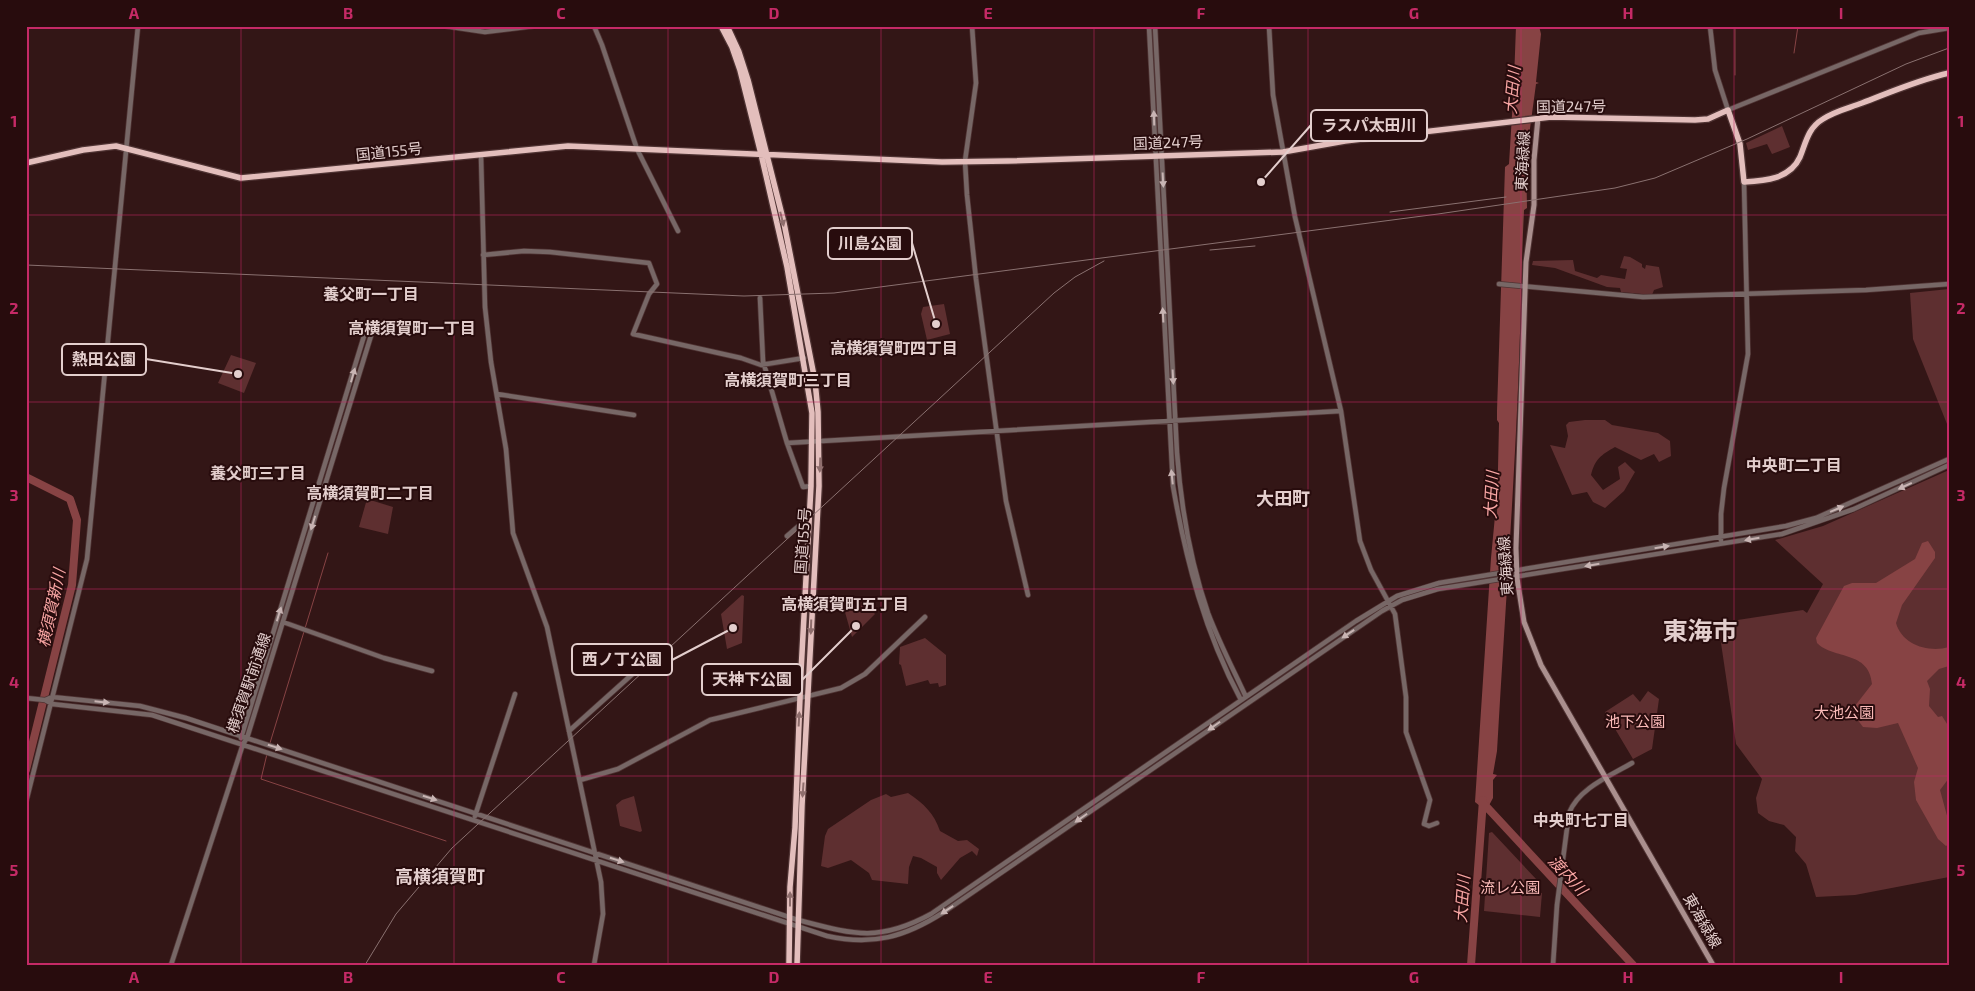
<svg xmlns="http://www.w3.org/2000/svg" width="1975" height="991" font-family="'Exo 2','Noto Sans JP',sans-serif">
<rect width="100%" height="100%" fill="#331616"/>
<!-- green -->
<path fill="#5e2f30" d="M1782,126l8,21 -18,7 -5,-10 -19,6 -2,-7z
M1624,256l6,1 12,7v3l3,2 1,-4 13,2 4,20 -9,3 -2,5 -31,-3 -1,-4 -13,-1 -52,-19 -23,-3 1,-4 40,-1 2,11 22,7 4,-3 24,4 2,-10 -7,-1z
M1949,289v140l-36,-90 -3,-46z
M944,304l6,30 -23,6 -6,-26 2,-7z
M231,355l25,8 -12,30 -26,-10z
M1585,420h20l7,5 46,8 12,8 1,15 -12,6 -5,-8 -13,6 -26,-13c-14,8 -20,12 -24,28l12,15 17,-11 -2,-12 7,-5 10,10 -11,19 -19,17 -12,-6 -6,-10 -15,3 -22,-50 15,3 3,-12 -2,-11 3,-3z
M1949,470v407l-94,18 -39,2 -10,-33 -11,-13 1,-14 -12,-12 -15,-4 -11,-8 -2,-15 6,-19 -26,-35 -18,-121 85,-13 4,3 16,-29 -48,-44 48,-14z
M367,499l26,8 -5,27 -29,-7z
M742,595l2,1 -2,47 -15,6 -6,-35z
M860,598l15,16 -23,23 -9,-32z
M925,638l21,17v30l-7,2 -1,-4 -8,1 -2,-4 -22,6 -5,-21 -2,-1 1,-17z
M1648,691l11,8 -7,50 -19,10 -28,-47 28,-18 7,8z
M908,793c16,11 26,20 32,38l18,10 9,-1 12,9 -2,7 -5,-5 -12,7 -19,22 -4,-7v-6l-16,-9 -8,-2 -4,11 -1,17 -36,-4 -3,-7 -18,-13 -23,8 -7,-2 4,-30 3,-7 43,-29 15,-6 5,3z
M634,796l8,35 -2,1 -20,-6 -4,-21 6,-5z
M1492,832l45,48 -1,12 6,1 -2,24 -56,-6 5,-78z"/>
<!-- water -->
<path fill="#874344" d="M1516,26h23l2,8 -5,48 3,1 -3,1 -10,74 1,50 -3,2c-3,60 -3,117 -6,178 -5,118 -14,241 -21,363l-4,23 4,1 -4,5v18l-7,13 -11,-9 16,-244 4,-42 2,-1 2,-92 -2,-3v-9l8,-244 4,-3 5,-82h-2l2,-2z
M1928,541l7,11v6l-33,47 -6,18c6,22 33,30 53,24v19l-10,3 -12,12 3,8 -1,17 9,11 4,-1 7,11v51l-9,12 9,33v21l-3,2 -8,-7 -22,-39 -2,-18 4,-14 -20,-45 -21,5 -14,-1 -12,-16 21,-27c-3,-34 -38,-24 -55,-41l-1,-5 28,-52 8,-3h24l39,-24 7,-16z"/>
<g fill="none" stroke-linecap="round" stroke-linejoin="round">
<!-- stream -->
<path stroke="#874344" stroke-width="1" d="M1794,53l4,-27
M1735,75v-49
M270,743l58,-190
M267,754l-6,25 185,62"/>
<!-- river -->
<path stroke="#874344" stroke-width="8" d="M26,477l44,22 7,21 -5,65 -46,185
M1483,803l150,162
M1471,965l12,-165"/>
<defs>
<path id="tertiary" d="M445,26l40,6 49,-6
M594,26l8,19 35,104 41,82
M972,26l4,57 -11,78 2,34 9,84 30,222 22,94
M1149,26l24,460c13,75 32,147 68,214
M1155,26l22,427c4,54 13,108 31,160 11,29 25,56 38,84
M1269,26l4,69 22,122 46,194 19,130 11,29 24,44 11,83v35l24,68 -6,24 5,2 8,-3
M1710,26l5,44 13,40 191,-77 30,-5
M481,156l4,151 6,55 15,87 7,84 34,94 54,255 2,32 -9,51
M483,255l41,-4 26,1 99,11 8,21 -8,10 -16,40 108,24 20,7 43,-7
M1499,284l144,13 223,-7 83,-6
M760,298l3,63 24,82 16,44 8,-1
M497,394l137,21
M787,443l554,-32
M787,536l22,-19
M1721,540v-26l3,-26 24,-134 -4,-172
M283,622l101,36 48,13
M26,698l19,2 7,4 100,11 675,221c46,10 78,1 117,-24l438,-301 20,-11 36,-11 344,-55 72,-25 95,-44
M45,700l7,-3 88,9 46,12 612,202c54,14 80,23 133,-6l425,-293 41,-25 42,-13 347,-57 30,-8 133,-59
M569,731l78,-70
M241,738l127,-415
M580,780l38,-11 92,-49 131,-32 24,-14 60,-57
M26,802l61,-243 51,-533
M475,816l40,-122
M171,965l72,-221 4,-6 127,-412
M1553,965l4,-60 12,-92c10,-25 41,-37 63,-50"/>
<path id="secondary" d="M1538,118l-4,42v45l-8,57 -10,286 1,30 7,44 17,43 172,300"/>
<path id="trunk" d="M721,26l11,21 8,23 21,84 26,113 25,146 -1,73 -10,186 -6,156 -5,59 -1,78
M727,26l12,26 9,28 36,143 31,158 3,31 1,74 -17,319 -5,160
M26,163l57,-13 33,-4 125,32 327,-32 374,16 66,-1 275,-9 62,-11 206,-24 144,3 13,-1 20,-9 12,34 4,38c21,-1 46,-3 56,-25 6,-15 8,-29 23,-38 12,-8 26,-11 39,-16 29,-11 56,-23 87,-30"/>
</defs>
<!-- tertiary casing -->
<use href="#tertiary" stroke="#4f3333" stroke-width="6"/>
<!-- secondary casing -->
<use href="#secondary" stroke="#4f3333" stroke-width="7"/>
<!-- trunk casing -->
<use href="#trunk" stroke="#4f3333" stroke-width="8"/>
<!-- tertiary -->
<use href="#tertiary" stroke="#776766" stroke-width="4.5"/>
<!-- secondary -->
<use href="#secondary" stroke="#aa8f8e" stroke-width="5"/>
<!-- trunk -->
<use href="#trunk" stroke="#e3bebc" stroke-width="5.5"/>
<!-- rail -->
<path stroke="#8a7170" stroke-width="1" d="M1390,212l116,-15
M1210,250l45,-4
M26,265l718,31 90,-3 604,-79 177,-26 40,-10 92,-39 159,-75 43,-16
M365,965l31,-51 56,-66 602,-555 21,-16 29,-16"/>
</g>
<!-- one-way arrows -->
<defs><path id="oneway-solid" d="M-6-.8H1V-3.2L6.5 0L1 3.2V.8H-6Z" transform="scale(1.25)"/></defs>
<g fill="#c8b4b3">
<use href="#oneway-solid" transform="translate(1154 118) rotate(-92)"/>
<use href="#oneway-solid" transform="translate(1163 180) rotate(87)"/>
<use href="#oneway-solid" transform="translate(1163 315) rotate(-93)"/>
<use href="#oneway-solid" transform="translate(353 375) rotate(-74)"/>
<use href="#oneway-solid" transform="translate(1173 377) rotate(87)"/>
<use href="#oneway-solid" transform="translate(1172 477) rotate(-96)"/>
<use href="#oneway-solid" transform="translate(1905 486) rotate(155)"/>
<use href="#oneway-solid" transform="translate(1837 509) rotate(-23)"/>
<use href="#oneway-solid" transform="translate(313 523) rotate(107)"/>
<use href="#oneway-solid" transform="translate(1752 539) rotate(170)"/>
<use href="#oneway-solid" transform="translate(1662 547) rotate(-9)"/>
<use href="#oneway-solid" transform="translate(1592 565) rotate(170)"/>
<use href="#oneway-solid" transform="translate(279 614) rotate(-73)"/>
<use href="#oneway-solid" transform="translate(1348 634) rotate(146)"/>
<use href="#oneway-solid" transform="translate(102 702) rotate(6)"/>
<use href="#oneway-solid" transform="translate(1214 726) rotate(145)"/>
<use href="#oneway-solid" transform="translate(275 747) rotate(17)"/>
<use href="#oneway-solid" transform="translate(430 798) rotate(18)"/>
<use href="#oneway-solid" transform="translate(1081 818) rotate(145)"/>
<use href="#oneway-solid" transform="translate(617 860) rotate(18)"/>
<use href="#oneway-solid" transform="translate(947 910) rotate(146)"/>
</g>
<g fill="#8f6e6d">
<use href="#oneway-solid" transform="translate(782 219) rotate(76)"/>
<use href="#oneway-solid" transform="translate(820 465) rotate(92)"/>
<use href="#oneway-solid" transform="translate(811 627) rotate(92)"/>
<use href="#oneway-solid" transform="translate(799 719) rotate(-87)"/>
<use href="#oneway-solid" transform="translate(803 790) rotate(94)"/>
<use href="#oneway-solid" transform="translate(790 899) rotate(-90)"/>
</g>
<!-- grid -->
<path fill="none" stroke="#c52a66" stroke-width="1" stroke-opacity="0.55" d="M241,26v939M454,26v939M668,26v939M881,26v939M1094,26v939M1308,26v939M1521,26v939M1734,26v939M26,215h1923M26,402h1923M26,589h1923M26,776h1923"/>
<g text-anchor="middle" stroke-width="4" stroke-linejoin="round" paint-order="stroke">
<!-- street labels -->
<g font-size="15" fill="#e3cecd" stroke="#280c0d">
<text transform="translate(1571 107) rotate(-1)" y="5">国道247号</text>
<text transform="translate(1168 143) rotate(-2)" y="5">国道247号</text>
<text transform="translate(389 152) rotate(-6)" y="5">国道155号</text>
<text transform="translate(1523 161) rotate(-87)" y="5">東海緑線</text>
<text transform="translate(803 541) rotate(-86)" y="5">国道155号</text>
<text transform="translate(1506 566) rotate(-94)" y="5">東海緑線</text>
<text transform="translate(249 683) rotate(-71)" y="5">横須賀駅前通線</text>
<text transform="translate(1702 921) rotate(60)" y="5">東海緑線</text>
</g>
<!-- park labels -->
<g font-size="15" fill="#fabab8" stroke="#280c0d">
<text x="1844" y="718">大池公園</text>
<text x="1635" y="727">池下公園</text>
<text x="1510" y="893">流レ公園</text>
</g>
<!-- water labels -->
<g font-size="16" font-style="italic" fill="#f9a6a4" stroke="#280c0d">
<text transform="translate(1512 90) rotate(-85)" y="6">大田川</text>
<text transform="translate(1491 495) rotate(-87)" y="6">大田川</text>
<text transform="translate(51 608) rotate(-78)" y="6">横須賀新川</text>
<text transform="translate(1568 875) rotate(47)" y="6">渡内川</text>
<text transform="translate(1462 899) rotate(-86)" y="6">大田川</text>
</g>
<!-- neighbourhood labels -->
<g font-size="16" font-weight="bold" fill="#e3cecd" stroke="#280c0d">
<text x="371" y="300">養父町一丁目</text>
<text x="412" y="334">高横須賀町一丁目</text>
<text x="894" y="354">高横須賀町四丁目</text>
<text x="788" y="386">高横須賀町三丁目</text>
<text x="1794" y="471">中央町二丁目</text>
<text x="258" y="479">養父町三丁目</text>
<text x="370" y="499">高横須賀町二丁目</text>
<text x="845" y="610">高横須賀町五丁目</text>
<text x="1581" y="826">中央町七丁目</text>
</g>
<!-- quarter labels -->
<g font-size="18" font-weight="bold" fill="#e3cecd" stroke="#280c0d">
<text x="1283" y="505">大田町</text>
<text x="440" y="883">高横須賀町</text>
</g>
<!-- town labels -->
<g font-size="25" font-weight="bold" fill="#e3cecd" stroke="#280c0d">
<text x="1700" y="640">東海市</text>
</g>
</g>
<!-- callouts -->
<path fill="none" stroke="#e3cecd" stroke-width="2" d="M1261 182L1311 125M936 324L912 243M238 374L146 359M733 628L672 660M856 626L802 680"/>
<g fill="#e3cecd" stroke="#280c0d" stroke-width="2">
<circle cx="1261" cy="182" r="5"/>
<circle cx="936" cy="324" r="5"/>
<circle cx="238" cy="374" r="5"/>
<circle cx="733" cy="628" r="5"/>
<circle cx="856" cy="626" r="5"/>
</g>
<g fill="#280c0d" stroke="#e3cecd" stroke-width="2">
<rect x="1311" y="110" width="116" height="31" rx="5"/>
<rect x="828" y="228" width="84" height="31" rx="5"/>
<rect x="62" y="344" width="84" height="31" rx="5"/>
<rect x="572" y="644" width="100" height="31" rx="5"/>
<rect x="702" y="664" width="100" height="31" rx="5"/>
</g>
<g font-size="16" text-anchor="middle" font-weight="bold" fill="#e3cecd">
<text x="1369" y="131">ラスパ太田川</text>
<text x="870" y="249">川島公園</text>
<text x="104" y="365">熱田公園</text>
<text x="622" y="665">西ノ丁公園</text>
<text x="752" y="685">天神下公園</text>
</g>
<!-- border -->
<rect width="1975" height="991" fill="none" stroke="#280c0d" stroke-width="55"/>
<rect x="28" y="28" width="1920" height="936" fill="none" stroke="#c52a66" stroke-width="2"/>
<g font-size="16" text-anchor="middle" font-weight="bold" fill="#c52a66">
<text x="134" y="19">A</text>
<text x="348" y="19">B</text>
<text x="561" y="19">C</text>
<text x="774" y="19">D</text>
<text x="988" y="19">E</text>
<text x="1201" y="19">F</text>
<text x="1414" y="19">G</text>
<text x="1628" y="19">H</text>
<text x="1841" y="19">I</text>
<text x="14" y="127">1</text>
<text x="1961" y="127">1</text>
<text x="14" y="314">2</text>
<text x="1961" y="314">2</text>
<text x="14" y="501">3</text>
<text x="1961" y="501">3</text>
<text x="14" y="688">4</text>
<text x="1961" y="688">4</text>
<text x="14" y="876">5</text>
<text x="1961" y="876">5</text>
<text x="134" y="983">A</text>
<text x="348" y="983">B</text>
<text x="561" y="983">C</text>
<text x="774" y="983">D</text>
<text x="988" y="983">E</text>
<text x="1201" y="983">F</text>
<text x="1414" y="983">G</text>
<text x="1628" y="983">H</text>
<text x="1841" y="983">I</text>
</g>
</svg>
